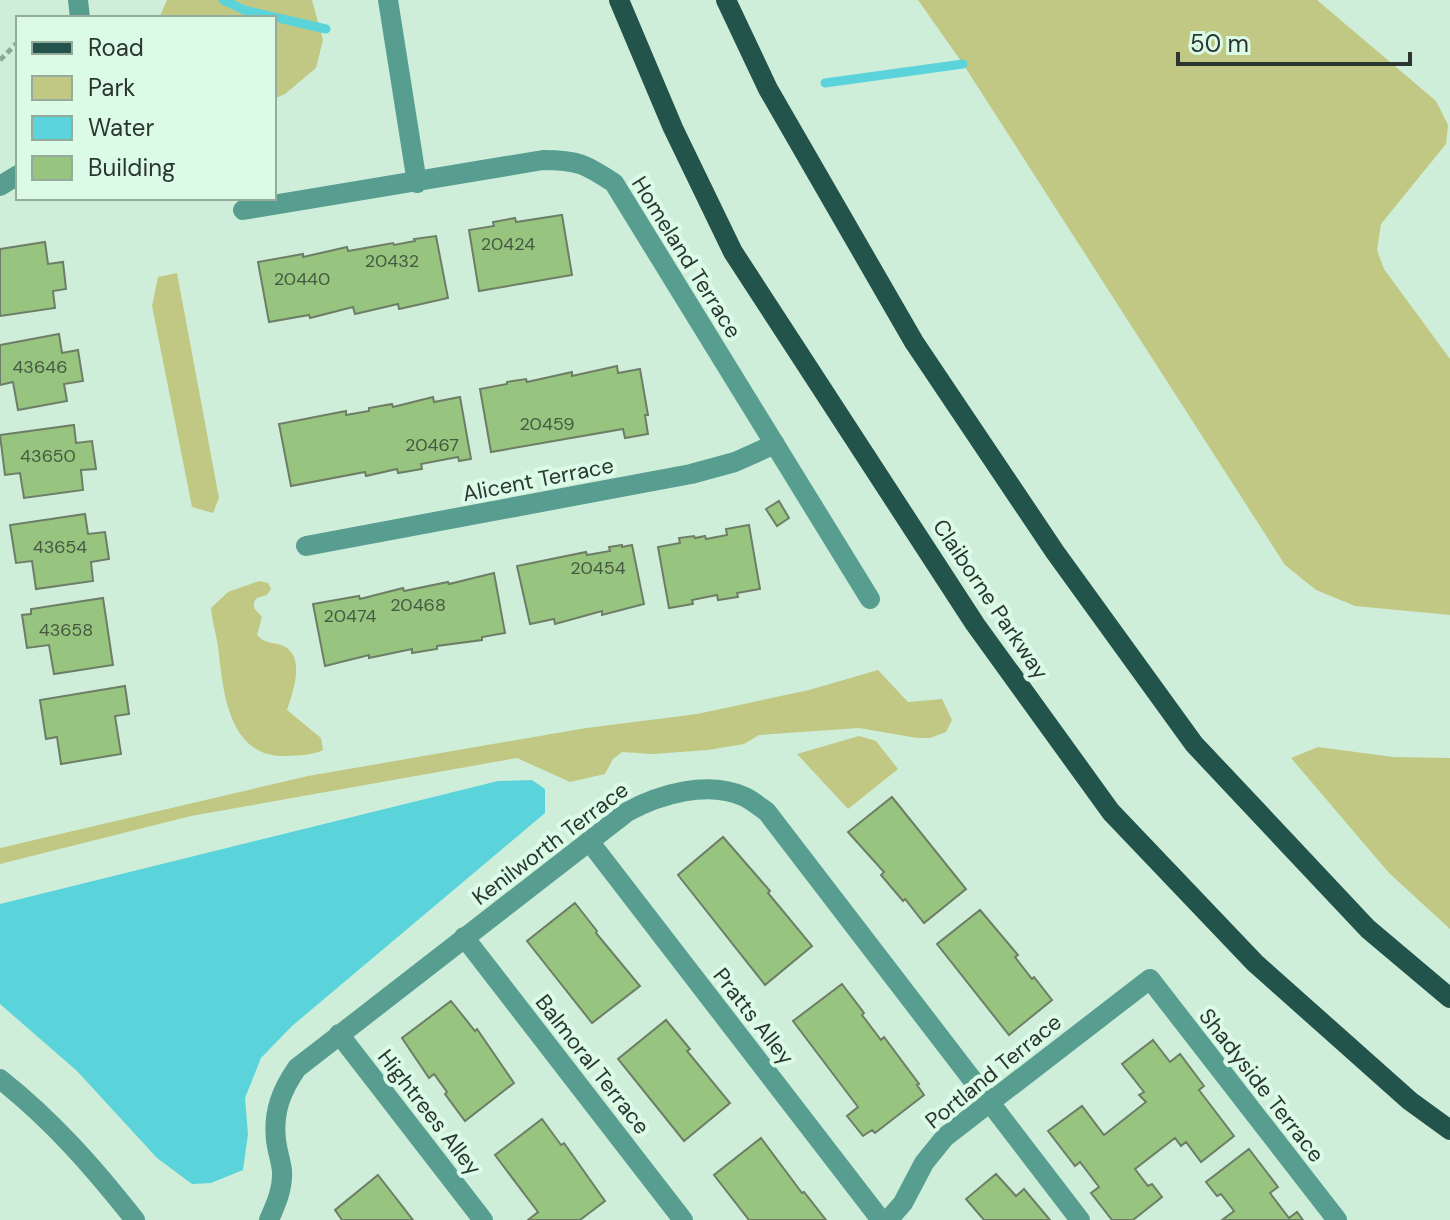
<svg xmlns="http://www.w3.org/2000/svg" width="1450" height="1220" font-family="'DM Sans',sans-serif">
<rect width="100%" height="100%" fill="#cfeeda"/>
<!-- green -->
<path fill="#c1c883" d="M167,0h145l11,40 -7,28 -31,26 -11,5v-81h-115z
M918,0h399l119,101 12,24 -2,19 -65,80 -4,26 7,19 66,90v256l-95,-9 -39,-16 -31,-25 -322,-501z
M177,273l42,225 -6,15 -21,-6 -40,-201 6,-29z
M259,581l9,2 3,6 -4,6 -10,3 -3,4v6l8,9 -5,18c7,8 14,7 24,10 26,9 12,47 6,65l34,28 2,12c-12,6 -24,5 -37,6 -59,2 -63,-67 -68,-110 -2,-13 -6,-25 -7,-38l17,-16z
M878,670l30,32 34,-3 10,21 -6,12 -16,6h-13l-58,-10 -100,7 -15,9 -36,6 -55,4 -31,-2 -9,7 -8,15 -35,8 -53,-24 -326,58 -191,48v-16l308,-72 278,-48 111,-14 112,-24z
M859,736l17,5 22,28 -50,40 -51,-55z
M1318,747l75,10 57,1v171l-61,-56 -98,-115z"/>
<!-- water -->
<path fill="#5bd3da" d="M532,780l13,9v24l-253,213 -31,32 -16,40 3,36 -5,36 -32,13 -19,1 -35,-26 -80,-87 -77,-67v-100l498,-123z"/>
<g fill="none" stroke-linecap="round" stroke-linejoin="round">
<!-- stream -->
<path stroke="#5bd3da" stroke-width="9" d="M223,0l21,10 82,19
M825,83l138,-19"/>
</g>
<!-- building -->
<path fill="#97c47e" stroke="#6e7e66" stroke-width="2" d="M562,215l10,60 -93,16 -10,-61 25,-4 -1,-4 22,-4 1,4z
M436,236l12,62 -49,11 -1,-5 -43,10 -2,-7 -43,11 -1,-3 -40,7 -11,-60 45,-8v3l44,-10 1,4 45,-8 1,2 21,-4 -1,-2z
M45,242l3,22 15,-2 3,27 -13,2 2,17 -55,8v-67z
M59,334l3,19 16,-3 5,31 -19,3 3,17 -49,9 -5,-28 -13,3v-40z
M617,366l1,7 22,-4 8,46h-3l3,19 -23,4 -2,-9 -132,23 -11,-63 27,-5v-2l19,-3 1,3 45,-10v4z
M433,397l1,5 26,-5 11,62 -12,2 -1,-4 -37,7 1,5 -24,4 -1,-4 -31,7 -1,-4 -74,14 -12,-62 67,-13v4l23,-4v-3l23,-4 1,3z
M74,425l2,18 16,-2 4,28 -15,1 2,20 -59,8 -4,-25 -15,2 -5,-40z
M779,501l10,17 -12,8 -11,-17z
M85,514l3,20 17,-2 4,27 -18,3 2,19 -57,8 -4,-28 -16,2 -6,-38z
M749,525l11,64 -23,4 1,4 -20,3 -1,-5 -25,5 1,4 -24,4 -11,-61 22,-4 -1,-5 15,-2 1,2 10,-2 1,3 21,-4 -1,-6z
M622,545v2l10,-2 12,59 -42,11v-4l-47,13 -1,-5 -24,5 -13,-58 69,-14 1,3 23,-4 -1,-4z
M494,573l11,60 -23,4v3l-45,6v3l-25,4v-4l-43,9v-3l-44,11 -12,-62 46,-8 1,3 43,-11 1,3 44,-9 1,2z
M103,598l10,67 -59,9 -5,-29 -22,3 -5,-33 9,-1v-5z
M125,686l4,28 -14,2 6,38 -60,10 -4,-27 -11,2 -6,-39z
M892,797l74,92 -42,34 -19,-24 -2,2 -22,-26 3,-3 -36,-40z
M723,837l47,54 -2,2 44,53 -47,39 -87,-110z
M575,903l22,28 -1,2 44,53 -48,37 -65,-82z
M980,910l38,45 -3,2 17,22 2,-2 18,23 -43,35 -72,-91z
M842,984l22,29 -2,2 19,25 3,-3 35,47 -2,1 7,10 -49,38 -3,-3 -9,6 -16,-20 11,-9 -65,-86z
M736,985l6,9 -10,6 -6,-9z
M451,1001l24,30 2,-2 37,54 -49,38 -20,-27 2,-2 -13,-18 -5,4 -27,-40z
M666,1020l24,29 -3,2 43,52 -46,38 -66,-82z
M1153,1040l17,22 10,-8 24,32 -5,4 35,46 -33,26 -15,-20 -5,4 -6,-8 -40,31 13,17 4,-2 10,13 -29,23h-21l-21,-27 8,-6 -19,-25 -5,4 -27,-35 34,-25 22,29 42,-33 -7,-7 5,-3 -22,-28z
M542,1119l19,26 3,-2 41,58 -25,19h-52l10,-8 -43,-57z
M761,1138l41,55 2,-1 22,28h-77l-35,-45z
M1249,1149l29,38 -8,6 19,25 8,-6 6,8h-81l12,-9 -13,-17 -4,2 -11,-14z
M996,1174l20,22 8,-7 26,31h-66l-18,-21z
M378,1175l35,45h-71l-7,-10z"/>
<g fill="none" stroke-linecap="round" stroke-linejoin="round">
<!-- path -->
<path stroke="#8fa798" stroke-width="5" stroke-dasharray="6 4" stroke-linecap="butt" d="M0,60l18,-18"/>
<!-- minor -->
<path stroke="#589e90" stroke-width="20" d="M78,0l2,18
M388,0l29,183
M0,186l18,-11
M243,210l300,-50c35,0 42,4 71,23l256,416
M306,546l385,-72 44,-12 40,-18
M589,841l292,379
M464,937l219,283
M339,1034l144,186
M0,1079c52,41 94,89 135,141
M269,1220c7,-16 14,-31 13,-49 -1,-10 -5,-21 -6,-31 -3,-28 5,-49 21,-72l330,-256c33,-18 81,-32 118,-15 8,4 15,10 22,15l313,408
M888,1220l15,-17 21,-40 21,-26 205,-158 187,241"/>
<!-- major -->
<path stroke="#22544b" stroke-width="20" d="M619,0l54,128 60,124 242,372 136,188 144,151 155,138 40,29
M726,0l42,89 146,253 141,210 139,192 174,185 82,69"/>
</g>
<g text-anchor="middle" stroke-width="8" stroke-linejoin="round" paint-order="stroke">
<!-- number labels -->
<g font-size="18" fill="#455a43">
<text x="508" y="250">20424</text>
<text x="392" y="267">20432</text>
<text x="302" y="285">20440</text>
<text x="40" y="373">43646</text>
<text x="547" y="430">20459</text>
<text x="432" y="451">20467</text>
<text x="48" y="462">43650</text>
<text x="60" y="553">43654</text>
<text x="598" y="574">20454</text>
<text x="418" y="611">20468</text>
<text x="350" y="622">20474</text>
<text x="66" y="636">43658</text>
</g>
<!-- street labels -->
<g font-size="22" fill="#2a362f" stroke="#dcfbe7">
<text transform="translate(687 257) rotate(58)" y="8">Homeland Terrace</text>
<text transform="translate(538 479) rotate(-11)" y="8">Alicent Terrace</text>
<text transform="translate(991 599) rotate(56)" y="8">Claiborne Parkway</text>
<text transform="translate(550 843) rotate(-37)" y="8">Kenilworth Terrace</text>
<text transform="translate(754 1016) rotate(52)" y="8">Pratts Alley</text>
<text transform="translate(593 1064) rotate(52)" y="8">Balmoral Terrace</text>
<text transform="translate(993 1071) rotate(-39)" y="8">Portland Terrace</text>
<text transform="translate(1262 1085) rotate(52)" y="8">Shadyside Terrace</text>
<text transform="translate(430 1112) rotate(52)" y="8">Hightrees Alley</text>
</g>
</g>
<!-- legend -->
<rect x="16" y="16" width="260" height="184" fill="#dcfbe7" stroke="#95ac9d" stroke-width="2"/>
<rect x="32" y="42" width="40" height="12" fill="#22544b" stroke="#95ac9d" stroke-width="2"/>
<text x="88" y="56" font-size="24" fill="#2a362f">Road</text>
<rect x="32" y="76" width="40" height="24" fill="#c1c883" stroke="#95ac9d" stroke-width="2"/>
<text x="88" y="96" font-size="24" fill="#2a362f">Park</text>
<rect x="32" y="116" width="40" height="24" fill="#5bd3da" stroke="#95ac9d" stroke-width="2"/>
<text x="88" y="136" font-size="24" fill="#2a362f">Water</text>
<rect x="32" y="156" width="40" height="24" fill="#97c47e" stroke="#95ac9d" stroke-width="2"/>
<text x="88" y="176" font-size="24" fill="#2a362f">Building</text>
<!-- scale -->
<path d="M1178 52v12h232v-12" fill="none" stroke="#2a362f" stroke-width="4"/>
<text x="1190" y="52" font-size="24" fill="#2a362f" stroke="#dcfbe7" stroke-width="6" paint-order="stroke">50 m</text>
</svg>
